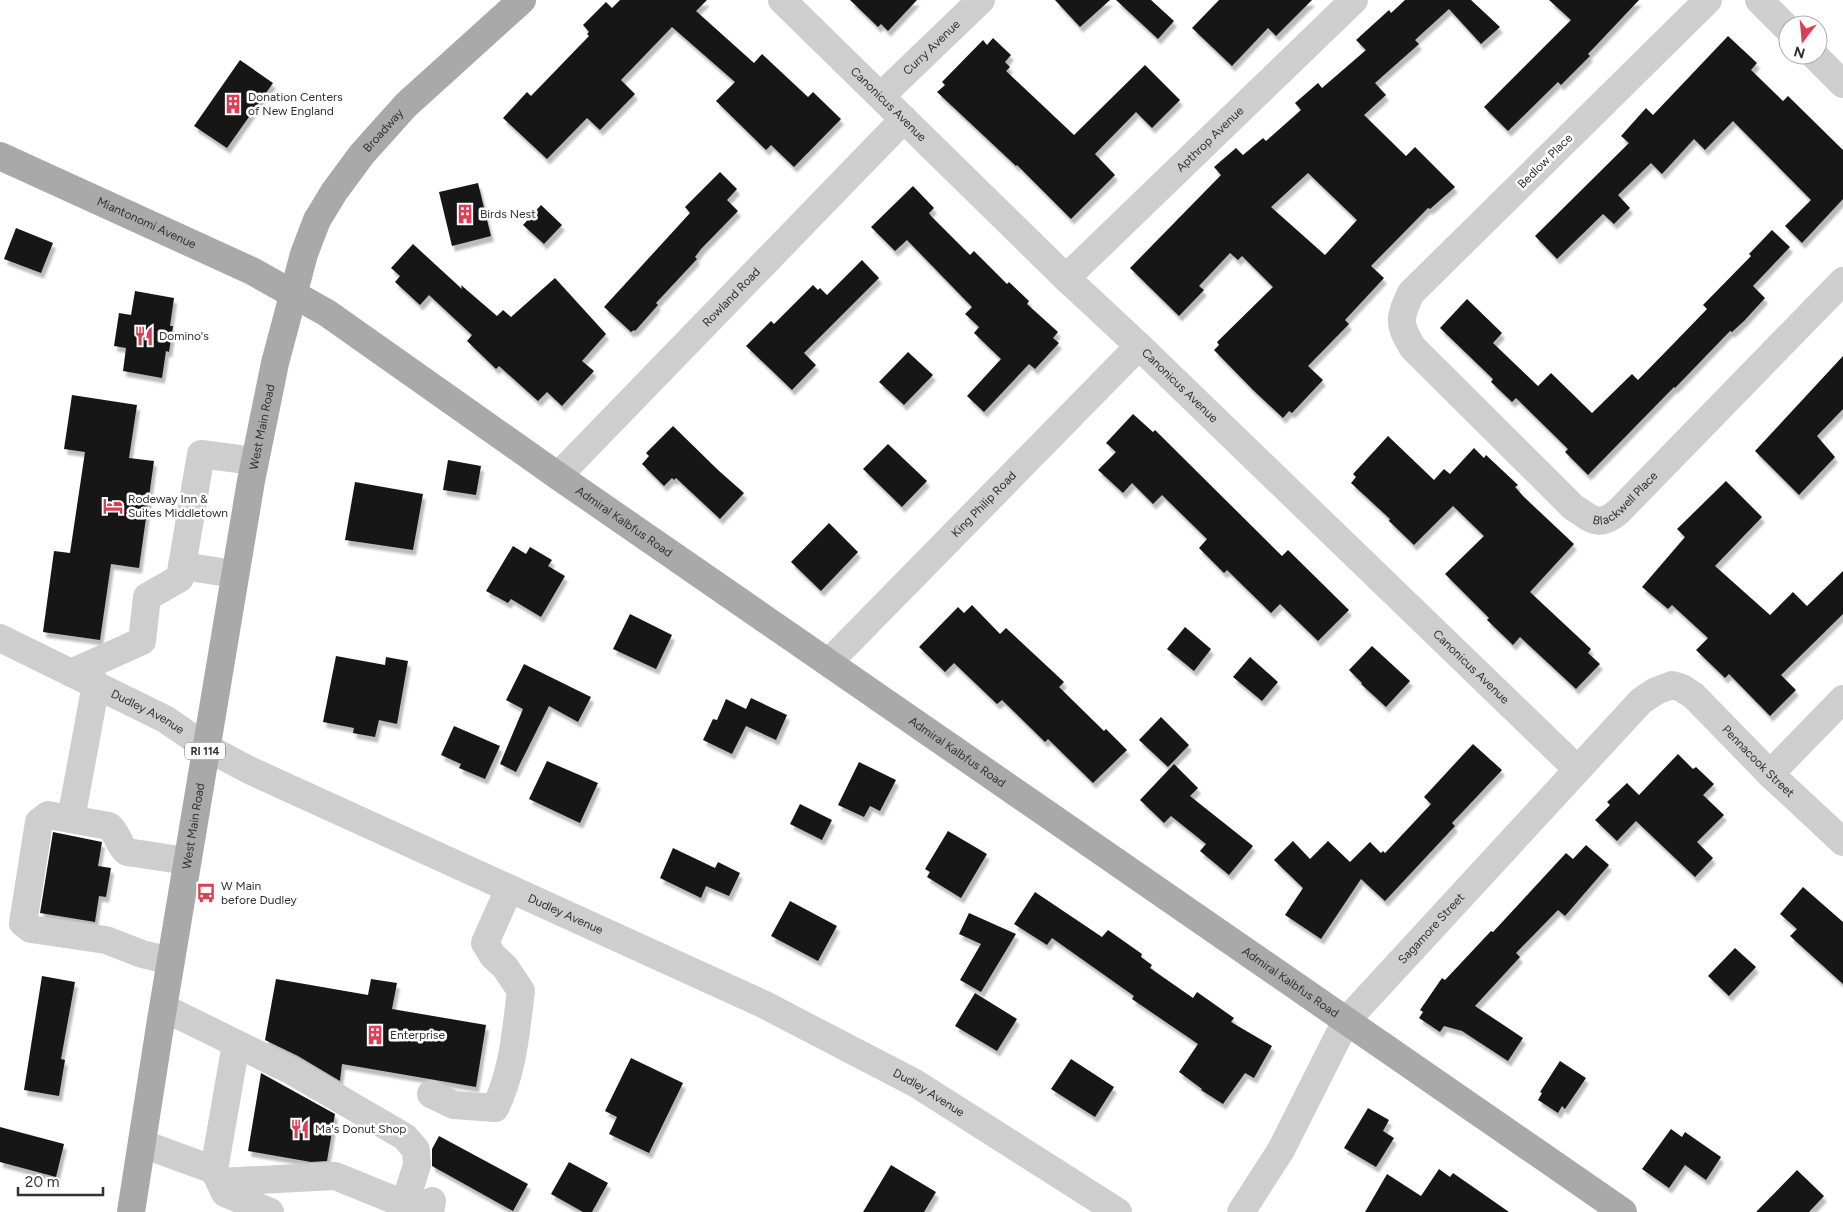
<svg xmlns="http://www.w3.org/2000/svg" width="1843" height="1212" font-family="Figtree,sans-serif">
<defs>
<filter id="shadow"><feDropShadow dx="3" dy="5.5" stdDeviation="1" flood-color="#0004"/></filter>
</defs>
<rect width="100%" height="100%" fill="#fff"/>
<!-- building -->
<path fill="#181818" fill-rule="evenodd" filter="url(#shadow)" d="M620,0h87l-11,11 58,52 8,-9 46,43 5,-5 28,27 -47,48 -23,-22 -5,5 -50,-49 19,-19 -63,-55 -51,53 14,14 -35,36 -13,-12 -40,41 -44,-41 24,-26 4,4 58,-60 -2,-2 2,-2 -6,-7 23,-23 6,6z
M850,0h67l-29,31 -7,-7 -3,3z
M1055,0h55l-30,27z
M1116,0h35l23,21 -16,18z
M1219,0h93l-36,36 -8,-8 -36,38 -40,-38z
M1405,0h66l29,27 -19,17 -32,-35 -34,31 4,4 -44,39 11,12 -22,20 42,41 9,-9 40,40 -25,22 -2,-1 -57,58 13,12 -39,42 4,4 -41,42 15,14 -31,33 -3,-2 -6,7 -30,-28 -39,-40 5,-5 -2,-3 56,-55 -31,-31 -4,4 -8,-7 -31,33 5,4 -25,26 -49,-48 91,-93 -7,-8 22,-19 7,7 20,-17 3,3 35,-31 -6,-7 23,-20 4,5 44,-38 -10,-10 33,-30 2,3zM1308,173l49,47 -32,35 -54,-48z
M1549,0h90l-51,54 2,2 -29,29 -3,-3 -50,49 -24,-24 87,-87z
M1728,36l29,27 -6,7 32,31 5,-5 55,54v49l-41,44 -17,-17 26,-26 -78,-79 -28,29 -11,-11 -32,35 -11,-11 -33,32 12,13 -16,16 -11,-10 -46,45 -22,-23 94,-93 -8,-7 25,-28 7,7z
M993,38l18,17 -6,7 5,5 -4,4 68,64 71,-70 35,35 -28,28 -16,-16 -41,42 20,21 -44,44 -54,-54 -1,1 -79,-74 8,-7 -3,-3 41,-42 4,5z
M240,60l33,23 -46,65 -33,-22z
M720,172l17,17 -10,11 11,11 -37,38 -6,8 2,2 -41,44 2,2 -23,26 -1,-1 -3,2 -27,-25 86,-94 -5,-6z
M478,183l13,53 -39,10 -13,-54z
M913,186l21,22 -5,5 2,3 39,39 4,-4 33,33 2,-2 20,19 -2,3 31,28 -5,6 6,5 -24,26 -6,-5 -45,48 -17,-16 34,-37 -27,-26 5,-6 -14,-13 7,-7 -65,-67 -12,11 -24,-24z
M541,205l21,20 -18,19 -21,-19z
M16,228l37,15 -12,30 -37,-14z
M1772,230l18,17 -37,39 12,12 -21,23 -12,11 -2,-1 -55,57 -1,-1 -86,88 -23,-23 3,-3 -52,-51 -4,4 -21,-20 2,-3 -53,-51 27,-29 35,34 -9,10 45,43 13,-13 41,40 40,-39 6,6 39,-40 30,-31 -4,-4 48,-49 -2,-2z
M413,244l49,45 -1,-4 36,31 6,-6 8,7 44,-39 51,56 -24,27 12,10 -32,35 -15,-14 -9,9 -39,-35 -3,3 -29,-28 5,-6 -43,-40 -9,10 -25,-23 5,-6 -9,-8z
M862,260l17,18 -75,75 12,12 -24,25 -46,-44 25,-25 3,3 39,-39 5,5 2,-2 7,7z
M135,291l39,7 -4,28h3l-4,26 -3,-1 -4,27 -39,-7 3,-23 -12,-2 5,-33 12,2z
M908,352l25,23 -29,30 -25,-23z
M1843,356v53l-26,27 18,21 -36,38 -44,-44z
M72,395l65,10 -8,53 25,3 -15,107 -28,-4 -11,76 -57,-8 11,-81 16,2 15,-101 -21,-3z
M1133,414l20,18 2,-2 127,126 6,-6 61,60 -31,31 -38,-37 -9,9 -44,-43 -3,3 -25,-25 8,-9 -45,-44 -9,9 -21,-21 -9,10 -25,-23 18,-18 -10,-9z
M673,426l45,44 26,23 -24,26 -44,-41 -2,2 -2,-2 -8,8 -22,-22 7,-8 -3,-3z
M1388,436l46,44 10,-11 6,5 24,-26 10,10 2,-3 32,30 -3,2 9,10 50,47 -44,48 61,57 -3,4 12,11 -24,25 -56,-52 -7,8 -26,-25 2,-2 -44,-44 39,-38 -31,-30 -39,39 -25,-24 1,-2 -39,-36 5,-6 -3,-3z
M888,444l39,37 -25,26 -39,-38z
M448,460l33,6 -5,29 -33,-5z
M1726,481l36,36 -47,49 55,49 23,-23 14,14 36,-35v43l-62,61 15,15 -26,26 -41,-42 -4,4 -29,-28 12,-12 -36,-33 -4,4 -26,-22 43,-50 -8,-8z
M355,482l68,12 -10,56 -68,-10z
M829,523l29,29 -37,39 -30,-29z
M513,546l13,8 4,-7 22,13 -4,6 17,10 -24,41 -30,-18 -3,4 -22,-12z
M972,605l28,29 6,-6 58,54 -5,5 45,44 2,-2 21,21 -34,33 -45,-44 -3,3 -43,-42 -5,4 -43,-41 -9,9 -26,-25 39,-40 6,6z
M630,614l42,21 -16,34 -43,-20z
M1185,627l26,22 -17,22 -27,-22z
M1372,646l38,35 -24,26 -25,-23 1,-1 -13,-13z
M336,656l49,9 1,-8 22,4 -11,63 -18,-4 -4,17 -22,-4 1,-5 -31,-6z
M1250,657l28,25 -16,19 -29,-24z
M524,664l67,33 -13,25 -29,-16 -33,66 -16,-8 23,-55 -17,-9z
M751,698l36,17 -11,25 -30,-14 -14,28 -29,-14 10,-21 4,1 9,-21 20,10z
M1161,717l28,28 -21,22 -29,-27z
M454,726l46,20 -15,33 -26,-11 2,-4 -20,-9z
M1473,744l29,26 -50,53 3,3 -70,75 -24,-22 -40,60 -36,-24 18,-27 -29,-28 19,-19 17,18 18,-18 22,21 20,-20 11,11 2,-2 2,2 46,-49 -7,-7z
M1678,754l15,15 3,-2 18,17 -11,11 21,20 -27,27 16,16 -18,19 -59,-56 -19,20 -22,-21 15,-15 -3,-3 20,-19 12,12z
M547,761l51,22 -18,40 -51,-24z
M859,762l37,18 -16,31 -10,-5 -6,11 -26,-12z
M1174,764l24,24 -8,8 63,50 -24,29 -29,-24 6,-7 -35,-28 -7,7 -24,-23z
M800,804l32,16 -10,20 -32,-16z
M948,831l39,23 -26,44 -34,-21 3,-5 -5,-3z
M53,832l49,10 -4,24 13,2 -5,29 -7,-1 -4,26 -55,-9z
M1586,845l23,20 -44,51 -7,-6 -42,43 4,4 -45,49 48,32 -15,23 -46,-30 -18,-5 -4,6 -21,-14 4,-6 -3,-2 22,-32 3,2 46,-49 2,1 73,-79 7,6z
M673,848l42,20 -2,4 5,-10 22,11 -11,23 -23,-10 -5,12 -41,-20z
M1803,887l40,35v62l-53,-48 7,-7 -17,-15z
M1035,892l67,45 6,-7 34,24 -1,3 11,8 -2,3 43,30 4,-6 37,26 -3,4 41,24 -18,32 -9,-5 -22,31 -22,-14 1,-1 -23,-17 19,-28 -66,-45 2,-3 -82,-58 -5,7 -33,-21z
M790,901l47,25 -19,35 -47,-25z
M969,913l47,21 -35,58 -21,-12 21,-36 -22,-10z
M1735,948l21,19 -27,29 -21,-20z
M42,976l33,6 -14,77 4,1 -6,36 -35,-6z
M276,979l92,16 3,-16 26,4 -5,26 94,16 -10,62 -134,-23 -2,17 -42,-25 -33,-16z
M975,993l42,26 -20,32 -42,-25z
M631,1058l52,25 -34,70 -40,-19 8,-17 -12,-6z
M1071,1059l43,28 -19,30 -44,-28z
M1560,1061l26,17 -21,31 -3,-3 -4,7 -20,-13 4,-7 -2,-1z
M261,1073l74,41 -8,47 -16,1 -63,-11z
M1368,1108l21,12 -6,11 11,7 -18,29 -32,-19z
M0,1127l64,17 -8,33 -56,-15z
M1671,1129l11,8 3,-5 36,25 -15,23 -21,-15 -16,23 -27,-19z
M439,1136l89,48 -15,27 -81,-45v-17z
M569,1162l39,21 -16,29h-9l-32,-18z
M891,1165l45,27 -12,20h-61z
M1439,1169l11,8 3,-4 56,39h-144l22,-38 34,22z
M1797,1170l27,26 -15,16h-53z"/>
<g fill="none" stroke-linecap="round" stroke-linejoin="round">
<!-- minor -->
<g stroke="#cecece" stroke-width="28">
<path id="s1" d="M782,0l284,278 73,68 438,423"/>
<path id="s2" d="M1708,0l-297,293c-12,25 -13,31 2,55l160,159c19,13 27,21 46,4l224,-230"/>
<path d="M1759,0l29,29"/>
<path d="M1814,55l29,29"/>
<path id="s3" d="M881,96l100,-96"/>
<path id="s4" d="M1066,278l288,-278"/>
<path id="s5" d="M558,476l346,-357"/>
<path d="M182,566l53,8"/>
<path id="s6" d="M0,638l165,81 41,28 43,23 514,234 152,79 203,129"/>
<path id="s7" d="M829,662l310,-316"/>
<path d="M71,673l71,-32 5,-44 33,-19 21,-124 53,7"/>
<path d="M1770,774l73,-75"/>
<path d="M71,819l25,-135"/>
<path d="M171,961l-29,-7 -36,-14 -75,-11 -8,-6 16,-101 9,-7 61,11c9,7 9,19 18,26l60,9"/>
<path d="M164,1008l126,62 115,67 11,13 1,15 -15,47"/>
<path d="M431,1094l23,11 41,3c18,-35 21,-78 26,-117l-16,-24 -12,-11 -8,-13 24,-54"/>
<path d="M143,1144l71,26 11,23 45,19"/>
<path d="M214,1170l22,-126"/>
<path d="M220,1182l115,-6 69,28"/>
<path d="M430,1212l2,-11"/>
<path id="s8" d="M1241,1212l40,-62 65,-129 295,-320 15,-10 16,-6 10,3 12,8 76,78 73,68"/>
</g>
<!-- major -->
<g stroke="#a9a9a9" stroke-width="28">
<path id="s9" d="M0,156l252,115 75,42 231,163 1065,736"/>
<path id="s10" d="M131,1212l30,-192 90,-539 24,-118 29,-109 13,-34 17,-28 28,-38 44,-49 116,-105"/>
</g>
</g>
<!-- icons -->
<defs>
<symbol id="building-bare" viewBox="-9 -9 18 18"><path d="M-4-6H4V6H1V3H-1V6H-4ZM-2.5-4.3h1.7v1.8h-1.7ZM.8-4.3h1.7v1.8H.8ZM-2.5-1h1.7V.8h-1.7ZM.8-1h1.7V.8H.8Z" fill="#dd3e53" stroke="#fff" stroke-width="2.5" paint-order="stroke"/></symbol>
<symbol id="restaurant-bare" viewBox="-9 -9 18 18"><path d="M-5-6h1v4h1v-4h1v4h1v-4h1v5L-1.5 .5V6h-2V.5L-5-1ZM5-6V6H3V1.5H1.5Q1.5-4 5-6Z" fill="#dd3e53" stroke="#fff" stroke-width="2.5" paint-order="stroke"/></symbol>
<symbol id="hotel-bare" viewBox="-9 -9 18 18"><path d="M-6-4.5h1.5V1H6V5H4.5V3h-9V5H-6ZM-4 0a1.8 1.8 0 1 1 3.6 0ZM.5 0V-2.5h3Q6-2.5 6 0Z" fill="#dd3e53" stroke="#fff" stroke-width="2.5" paint-order="stroke"/></symbol>
<symbol id="bus-bare" viewBox="-9 -9 18 18"><path d="M-5-6H5V4H4V6H2V4H-2V6H-4V4H-5ZM-3.5-4V0h7V-4ZM-3.5 1.2v1.5H-2V1.2ZM2 1.2v1.5H3.5V1.2Z" fill="#dd3e53" stroke="#fff" stroke-width="2.5" paint-order="stroke"/></symbol>
</defs>
<g fill-rule="evenodd">
<use href="#building-bare" x="219" y="90" width="28" height="28"/>
<use href="#building-bare" x="451" y="200" width="28" height="28"/>
<use href="#restaurant-bare" x="130" y="322" width="28" height="28"/>
<use href="#hotel-bare" x="99" y="492" width="28" height="28"/>
<use href="#bus-bare" x="192" y="879" width="28" height="28"/>
<use href="#building-bare" x="361" y="1021" width="28" height="28"/>
<use href="#restaurant-bare" x="286" y="1115" width="28" height="28"/>
</g>
<g text-anchor="middle" stroke-width="5" stroke-linejoin="round" paint-order="stroke">
<!-- shield labels -->
<rect fill="#fff" stroke="#6f6f6f" stroke-width="1" x="185" y="742.5" width="40" height="17" rx="4"/>
<g font-size="11" font-weight="bold" fill="#313131">
<text x="205" y="755">RI 114</text>
</g>
<!-- street labels -->
<g font-size="12" fill="#313131" stroke="#fff">
<text dy="4" stroke="none"><textPath href="#s3" startOffset="70">Curry Avenue</textPath></text>
<text dy="4" stroke="none"><textPath href="#s1" startOffset="149">Canonicus Avenue</textPath></text>
<text dy="4" stroke="none"><textPath href="#s10" startOffset="1122">Broadway</textPath></text>
<text dy="4" stroke="none"><textPath href="#s4" startOffset="200">Apthrop Avenue</textPath></text>
<text transform="translate(1545 161) rotate(-45)" y="4">Bedlow Place</text>
<text dy="4" stroke="none"><textPath href="#s9" startOffset="161">Miantonomi Avenue</textPath></text>
<text dy="4" stroke="none"><textPath href="#s5" startOffset="249">Rowland Road</textPath></text>
<text dy="4" stroke="none"><textPath href="#s1" startOffset="554">Canonicus Avenue</textPath></text>
<text dy="4" stroke="none"><textPath href="#s10" startOffset="796">West Main Road</textPath></text>
<text dy="4" stroke="none"><textPath href="#s2" startOffset="766">Blackwell Place</textPath></text>
<text dy="4" stroke="none"><textPath href="#s7" startOffset="221">King Philip Road</textPath></text>
<text dy="4" stroke="none"><textPath href="#s9" startOffset="726">Admiral Kalbfus Road</textPath></text>
<text dy="4" stroke="none"><textPath href="#s1" startOffset="959">Canonicus Avenue</textPath></text>
<text dy="4" stroke="none"><textPath href="#s6" startOffset="165">Dudley Avenue</textPath></text>
<text dy="4" stroke="none"><textPath href="#s9" startOffset="1131">Admiral Kalbfus Road</textPath></text>
<text dy="4" stroke="none"><textPath href="#s8" startOffset="805">Pennacook Street</textPath></text>
<text dy="4" stroke="none"><textPath href="#s10" startOffset="391">West Main Road</textPath></text>
<text dy="4" stroke="none"><textPath href="#s6" startOffset="630">Dudley Avenue</textPath></text>
<text dy="4" stroke="none"><textPath href="#s8" startOffset="344">Sagamore Street</textPath></text>
<text dy="4" stroke="none"><textPath href="#s9" startOffset="1536">Admiral Kalbfus Road</textPath></text>
<text dy="4" stroke="none"><textPath href="#s6" startOffset="1035">Dudley Avenue</textPath></text>
</g>
<!-- poi labels -->
<g font-size="12" fill="#313131" stroke="#fff" text-anchor="start">
<text x="248" y="101">Donation Centers<tspan x="248" dy="14">of New England</tspan></text>
<text x="480" y="218">Birds Nest</text>
<text x="159" y="340">Domino's</text>
<text x="128" y="503">Rodeway Inn &amp;<tspan x="128" dy="14">Suites Middletown</tspan></text>
<text x="221" y="890">W Main<tspan x="221" dy="14">before Dudley</tspan></text>
<text x="390" y="1039">Enterprise</text>
<text x="315" y="1133">Ma's Donut Shop</text>
</g>
</g>
<!-- north arrow -->
<g transform="translate(1803 40) rotate(196)"><circle r="24" fill="#ffffff" stroke="#adadad"/>
<path d="M0-4L9 19L0 12L-9 19Z" fill="#dd3e53"/>
<text y="-8" font-size="14" font-weight="bold" text-anchor="middle" fill="#313131">N</text>
</g>
<!-- scale -->
<path d="M18 1187v8h85v-8" fill="none" stroke="#313131" stroke-width="2.5"/>
<text x="25" y="1187" font-size="15" fill="#313131" stroke="#ffffff" stroke-width="4" paint-order="stroke">20 m</text>
</svg>
